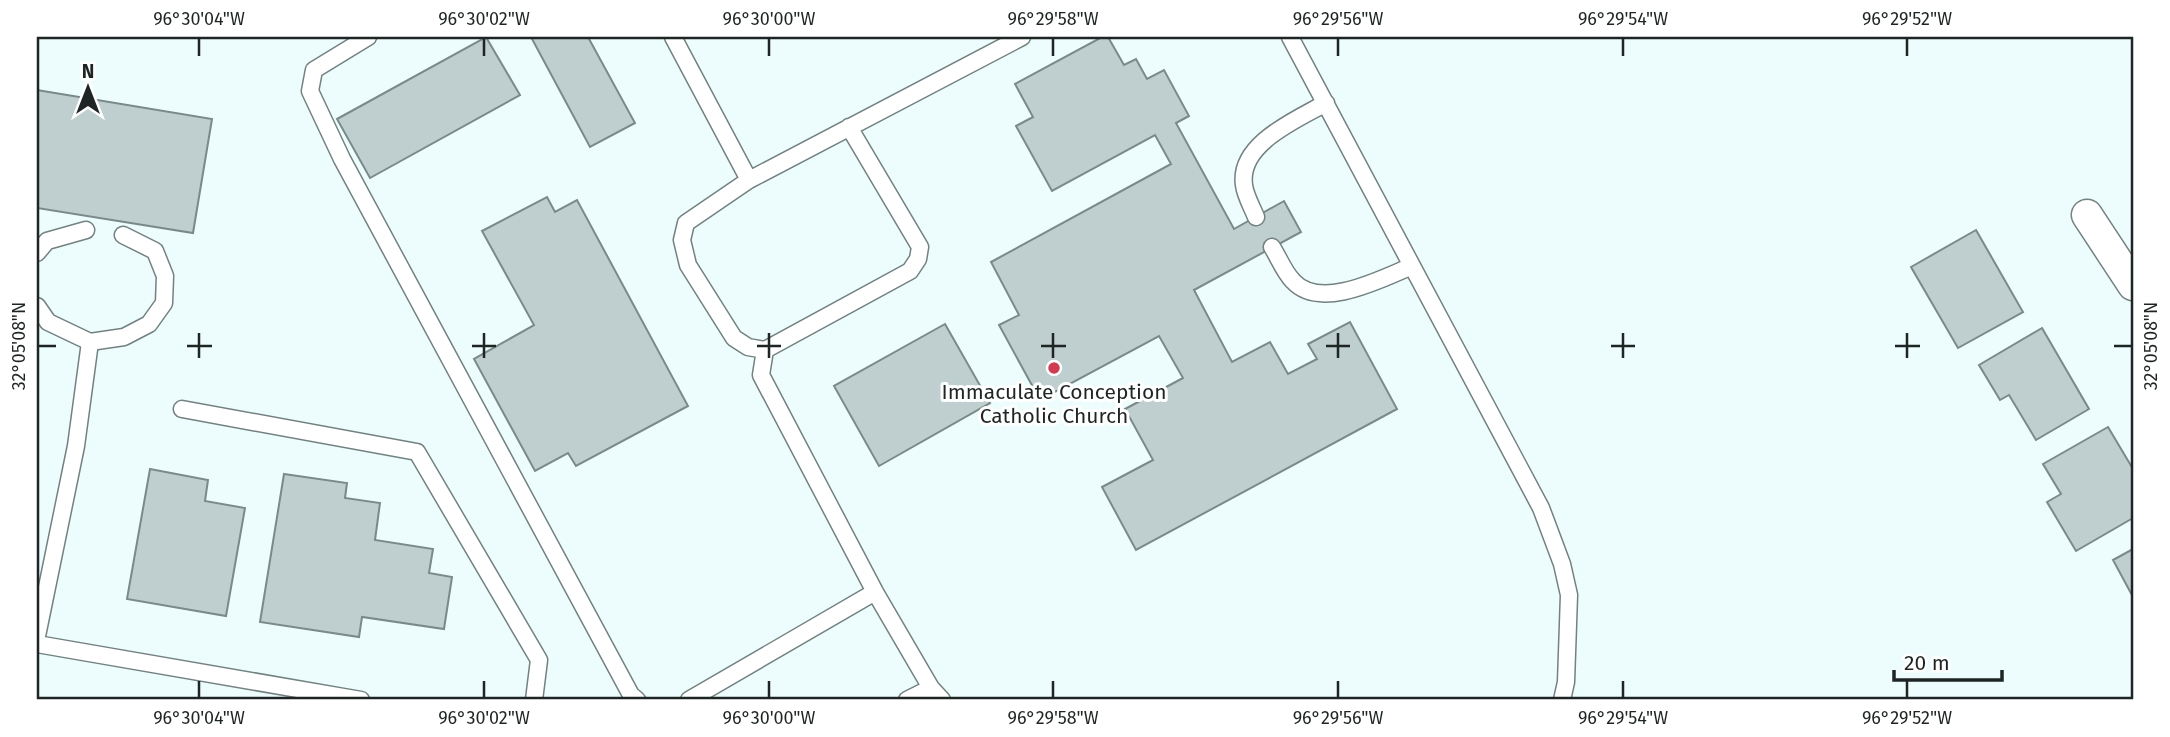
<svg xmlns="http://www.w3.org/2000/svg" width="2170" height="737" font-family="'Fira Sans',sans-serif">
<rect width="100%" height="100%" fill="#edfdfd"/>
<!-- building -->
<path fill="#bfcece" stroke="#7a8989" stroke-width="2" d="M486,37l34,58 -150,83 -33,-59z
M531,37h57l47,86 -45,24z
M1102,37h6l16,28 12,-6 11,20 17,-9 25,46 -13,7 58,106 50,-28 17,31 -107,58 38,72 38,-20 18,32 29,-15 -9,-15 42,-22 47,87 -261,141 -34,-63 51,-27 -28,-51 58,-31 -24,-42 -119,64 -41,-75 20,-10 -28,-53 180,-98 -16,-29 -103,56 -36,-65 17,-9 -18,-33z
M37,90l175,29 -19,114 -156,-25z
M547,197l8,15 22,-12 111,206 -112,60 -8,-13 -33,18 -61,-112 60,-34 -52,-94z
M1976,230l47,82 -65,36 -47,-81z
M945,324l45,79 -111,63 -45,-80z
M2042,328l47,81 -53,31 -27,-45 -9,5 -21,-35z
M2108,427l25,42v49l-57,33 -29,-49 14,-8 -18,-30z
M150,469l58,11 -3,21 40,7 -19,108 -99,-17z
M284,474l63,9 -2,15 35,5 -5,37 58,9 -4,24 23,4 -8,52 -82,-12 -3,20 -99,-15z
M2133,549v48l-20,-37z"/>
<g fill="none" stroke-linecap="round" stroke-linejoin="round">
<defs>
<path id="service" d="M368,37l-54,33 -4,21 32,68 289,536 6,5
M673,37l76,143 273,-143
M1290,37l251,471 21,56 7,31 -3,87 -4,18
M749,180l-63,43 -4,17 6,25 46,73 14,9 17,3 145,-79 8,-12 2,-12 -71,-120
M1256,217c-4,-10 -11,-22 -12,-32 -6,-41 52,-65 82,-82
M1272,247c7,11 12,25 21,34 27,30 88,-2 119,-15
M37,253l10,-12 39,-11
M37,306l11,16 42,20 -14,104 -39,190
M90,342l34,-5 25,-13 15,-21 1,-27 -10,-25 -32,-16
M765,350l-4,25 114,217
M182,409l235,43 122,208 -5,40
M37,644l324,56
M689,700l186,-108 56,96 11,12
M907,700l24,-12"/>
<path id="minor" d="M2087,215l46,70"/>
</defs>
<!-- service casing -->
<use href="#service" stroke="#738181" stroke-width="19"/>
<!-- minor casing -->
<use href="#minor" stroke="#738181" stroke-width="33"/>
<!-- service -->
<use href="#service" stroke="#fff" stroke-width="16"/>
<!-- minor -->
<use href="#minor" stroke="#fff" stroke-width="30"/>
</g>
<!-- ticks -->
<path fill="none" stroke="#1f2524" stroke-width="2.5" d="M199,38v18M484,38v18M769,38v18M1053,38v18M1338,38v18M1623,38v18M1907,38v18M199,333v25M484,333v25M769,333v25M1053,333v25M1338,333v25M1623,333v25M1907,333v25M38,346h18M187,346h25M472,346h24M757,346h24M1041,346h25M1326,346h24M1611,346h24M1895,346h25M2114,346h18M199,681v17M484,681v17M769,681v17M1053,681v17M1338,681v17M1623,681v17M1907,681v17"/>
<!-- markers -->
<circle fill="#ce3d54" stroke="#fff" stroke-width="2.5" cx="1054" cy="368" r="7"/>
<g text-anchor="middle" stroke-width="6" stroke-linejoin="round" paint-order="stroke">
<!-- poi labels -->
<g font-size="21" fill="#1f2524" stroke="#fff">
<text x="1054" y="399">Immaculate Conception<tspan x="1054" dy="24">Catholic Church</tspan></text>
</g>
</g>
<!-- border -->
<rect width="2170" height="737" fill="none" stroke="#ffffff" stroke-width="77"/>
<!-- north arrow -->
<g transform="translate(88 88)" stroke="#ffffff" stroke-width="5" paint-order="stroke">
<path d="M0-5L12 26L0 18L-12 26Z" fill="#1f2524"/>
<text y="-10" font-size="19" font-weight="bold" text-anchor="middle" fill="#1f2524">N</text>
</g>
<!-- scale -->
<path d="M1894 670v10h108v-10" fill="none" stroke="#1f2524" stroke-width="3.5"/>
<text x="1904" y="670" font-size="21" fill="#1f2524" stroke="#ffffff" stroke-width="5" paint-order="stroke">20 m</text>
<rect x="38" y="38" width="2094" height="660" fill="none" stroke="#1f2524" stroke-width="2.5"/>
<g font-size="18" text-anchor="middle" fill="#1f2524">
<text x="199" y="25">96°30'04"W</text>
<text x="484" y="25">96°30'02"W</text>
<text x="769" y="25">96°30'00"W</text>
<text x="1053" y="25">96°29'58"W</text>
<text x="1338" y="25">96°29'56"W</text>
<text x="1623" y="25">96°29'54"W</text>
<text x="1907" y="25">96°29'52"W</text>
<text transform="translate(19 346) rotate(-90)" y="6">32°05'08"N</text>
<text transform="translate(2151 346) rotate(-90)" y="6">32°05'08"N</text>
<text x="199" y="724">96°30'04"W</text>
<text x="484" y="724">96°30'02"W</text>
<text x="769" y="724">96°30'00"W</text>
<text x="1053" y="724">96°29'58"W</text>
<text x="1338" y="724">96°29'56"W</text>
<text x="1623" y="724">96°29'54"W</text>
<text x="1907" y="724">96°29'52"W</text>
</g>
</svg>
